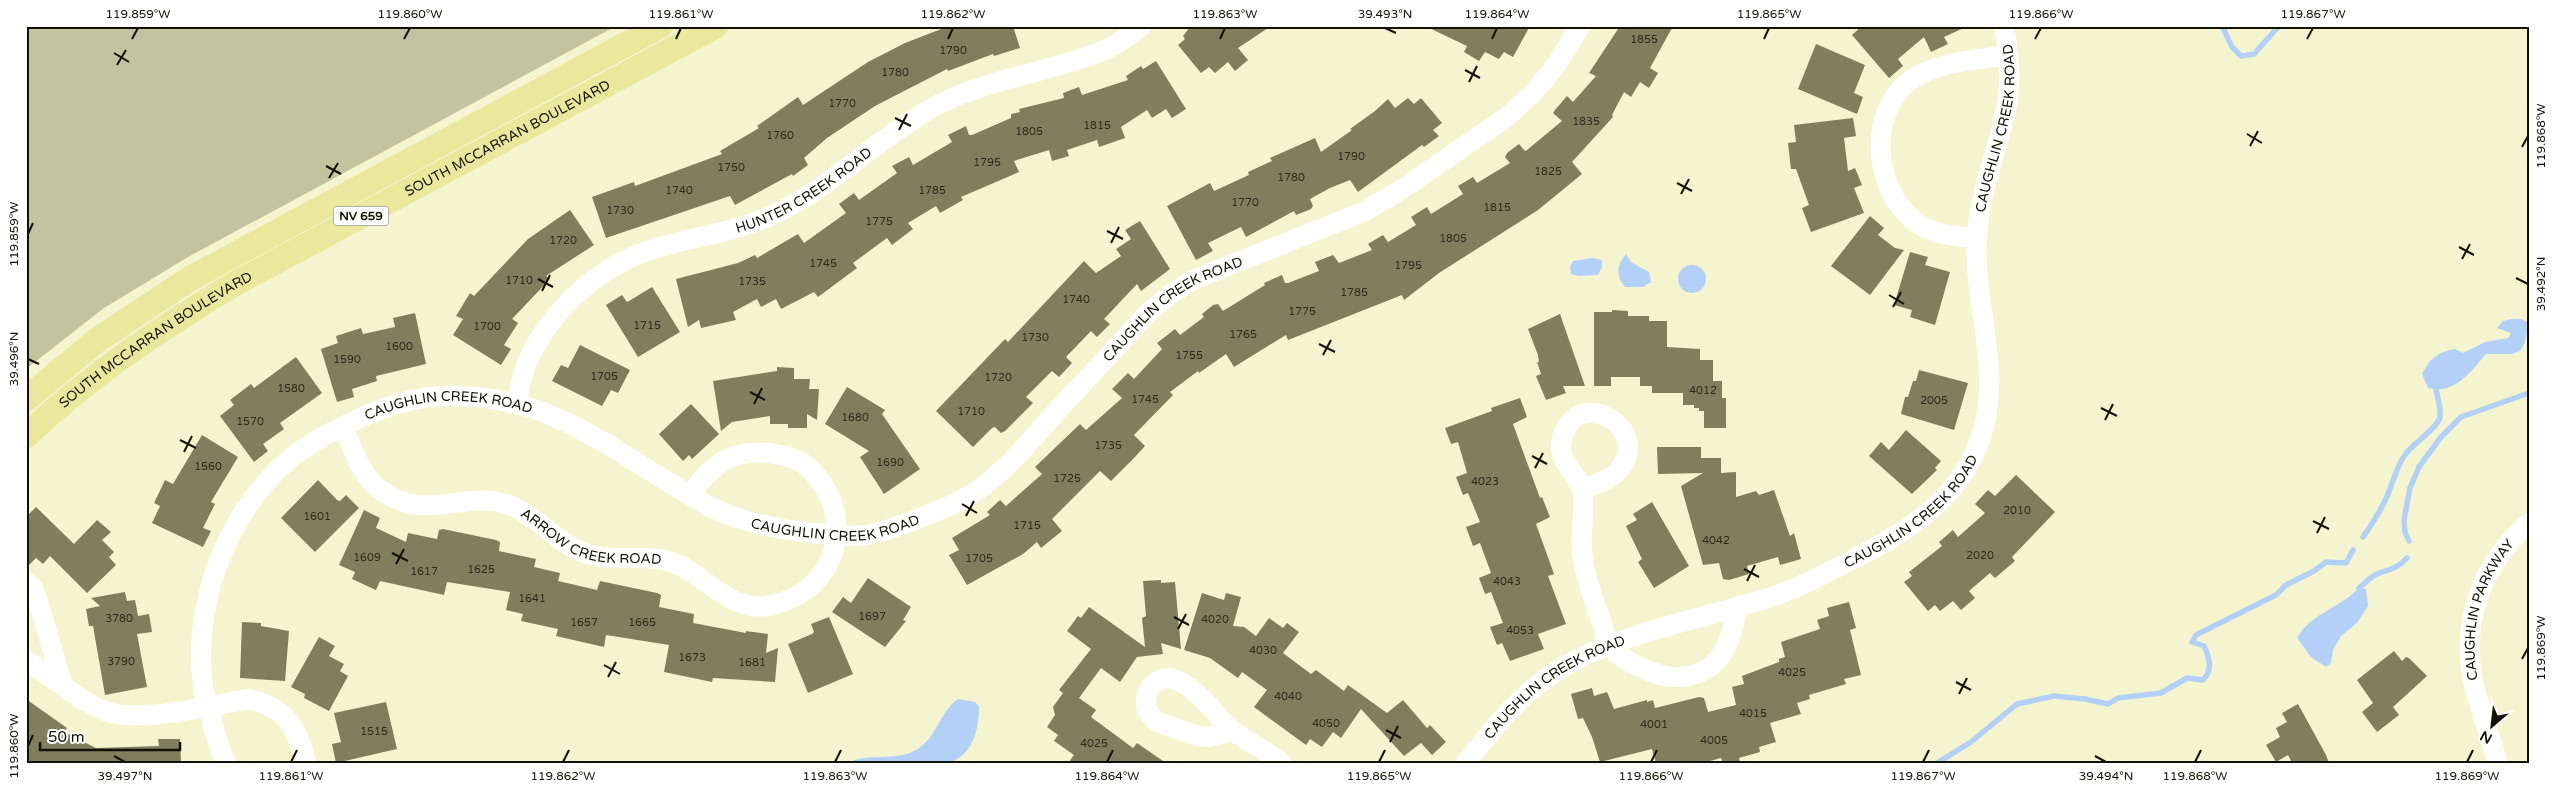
<svg xmlns="http://www.w3.org/2000/svg" width="2555" height="789" font-family="'Varela Round',sans-serif">
<rect width="100%" height="100%" fill="#f4f5cf"/>
<!-- green -->
<path fill="#c2c39f" d="M26,26h590l-428,231 -84,51 -78,61z"/>
<!-- water -->
<path fill="#b3d1f8" d="M1626,254l5,8 18,10 2,10 -8,5h-18c-9,-12 -9,-21 1,-33z
M1593,258l9,2v7l-4,8 -19,1 -8,-2 -1,-7 3,-6z
M1678 279a14 14 0 1 1 28 0a14 14 0 1 1-28 0Z
M2511,319h10l8,4 -4,19 -5,9 -8,3h-26c-15,18 -32,41 -58,34l-6,-14c7,-15 17,-23 33,-25l8,4 22,-11 23,-4 3,-5 -14,-5 6,-7z
M2359,588l7,1 2,17 -11,17 -16,13 -8,14 -2,13 -5,4 -15,-10 -14,-19c14,-25 43,-30 62,-50z
M958,699l17,3 4,4c0,23 -6,50 -31,57h-100c20,-11 48,-1 68,-13 22,-13 23,-38 42,-51z"/>
<g fill="none" stroke-linecap="round" stroke-linejoin="round">
<!-- stream -->
<path stroke="#b3d1f8" stroke-width="5.5" d="M2222,26l10,21 9,9 13,-2 25,-28
M2363,537c9,-13 19,-28 25,-43 6,-15 10,-32 21,-44 7,-8 29,-23 31,-33 1,-8 -2,-19 -4,-27
M2409,541l-4,-9 -1,-12 6,-32 9,-21 22,-30 20,-20 68,-24
M2359,588c6,-5 12,-12 20,-15 12,-4 19,-5 28,-15
M1937,763l34,-21 46,-38 37,-8 31,3 23,5 10,-6 43,-5 26,-15 16,2c10,-11 7,-21 1,-34l-12,-4 4,-7 80,-40 10,-10 28,-14 12,-9 20,1 7,-13"/>
</g>
<!-- building -->
<path fill="#7f7f5d" d="M949,26h64l7,22 -26,8 -1,-2 -45,17 -1,-2 -72,37 -48,32 -23,20 4,7 -15,11 -1,-2 -57,31 -5,-9 -124,42 -14,-41 42,-15 1,4 87,-32 -2,-3 39,-23 -2,-2 41,-29 5,8 65,-43 37,-19z
M1191,26h80l-33,22 10,12 -13,11 -7,-9 -13,11 -6,-6 -8,6 -23,-28 7,-6 -2,-3z
M1425,26h105l-17,31 -9,-5 -5,7 -14,-7 -6,9 -15,-9 3,-6z
M1620,26h53l-23,42 8,5 -9,15 -9,-6 -9,15 -7,-5 -12,23 1,2 -41,45 10,12 -44,36 -99,63 -35,27 -2,-5 -114,45 -2,-5 -52,32 -8,-13 -27,19 -1,-2 -28,21 3,3 -39,40 11,11 -11,12 -23,23 -11,-10 -48,48 10,12 -21,17 -4,-6 -14,12 -56,31 -18,-30 10,-5 -7,-12 38,-23 -3,-3 13,-12 6,6 36,-32 -7,-7 45,-43 6,6 36,-32 -10,-9 16,-16 6,6 28,-30 -5,-6 18,-14 5,6 24,-18 -2,-3 11,-9 5,-1 5,7 42,-26 -1,-2 18,-8 3,8h3l31,-12 -4,-9 18,-7 6,8 33,-13 -4,-6 15,-9 5,7 28,-17 -5,-8 16,-10 4,7 32,-20 -5,-8 15,-9 4,6 33,-20 -5,-6 2,-4 12,-9 6,7 2,-1 35,-29 -9,-8 2,-3 12,-14 6,6 23,-26 -7,-3z
M1862,26h106l-24,11 4,7 -17,8 -7,-15 -26,22 5,7 -14,12 -37,-43z
M1816,44l49,21 -11,28 9,4 -6,17 -59,-25z
M1156,61l30,48 -14,9 -6,-9 -14,9 -5,-8 -26,17 4,11 -26,9 -2,-7 -30,10 2,6 -17,5 -3,-11 -35,11 5,11 -58,25 2,3 -23,13 -4,-7 -28,17 5,6 -21,16 -5,-7 -34,25 4,5 -39,29 -4,-5 -33,17 -5,-10 -15,8 -4,-8 -24,13 3,8 -35,8 -2,-8 -11,7 -12,-48 62,-16 17,-8 2,3 41,-24 6,9 42,-30 -7,-9 15,-11 5,7 38,-27 -5,-7 17,-9 4,8 39,-23 -4,-7 18,-9 3,9h3l39,-17v-4l9,-2 -1,-3 45,-11 -1,-5 16,-6 3,8 46,-15 -2,-4 15,-10 2,3z
M1408,98l6,6 7,-6 21,25 -9,7 6,6 -15,11 -2,-2 -64,47 -8,-12 -20,8 -20,11 3,7 -2,3 -15,6 -2,-4 -48,26 -5,-10 -33,16 5,8 -17,9 -29,-54 43,-23 4,8 35,-16 -1,-3 24,-11 -2,-3 45,-20 6,14 31,-22 -2,-1 25,-18 13,-12 7,9z
M1853,118l3,18 -12,2 4,33 7,-3 7,17 -8,3 10,25 -53,19 -9,-24 7,-3 -13,-36h-5l-3,-26 8,-1 -2,-17z
M570,210l24,35 -48,31 4,3 -38,40 6,4 -14,22 7,4 -10,16 -48,-30 10,-16 -7,-3 14,-23 4,3 54,-57z
M1870,216l14,12 -6,7 17,13 9,2 -34,45 -39,-29z
M1140,221l30,48 -29,22 -4,-7 -33,35 6,5 -13,13 -6,-6 -25,26 6,6 -13,14 -7,-6 -26,26 7,6 -28,28 -4,2 -6,-6 -3,1 -19,19 -37,-36 69,-72 3,3 76,-81 12,12 25,-17 -5,-7 15,-10 -6,-9z
M1910,252l18,5 -3,8 25,7 -15,53 -25,-8 2,-7 -18,-5z
M652,287l28,45 -42,25 -32,-52 16,-10 5,7 2,-1z
M1612,310l16,1v5h21v5h18v26l33,2v11h13v21h9v17h4v30h-22v-17h-5v-3h-5v-3h-11v-12h-31v-7h-12v-9h-29v9h-17v-74h18z
M415,313l11,51 -50,12 1,5 -25,8 2,8 -17,5 -16,-53 17,-6 -2,-7 25,-8 2,6 32,-7 -2,-9z
M1560,314l25,72h-22l3,7 -20,7 -10,-24 5,-2 -4,-12h2l-1,-7 -10,-26z
M580,345l50,25 -12,23 -7,-3 -9,16 -50,-25 9,-16 7,3z
M296,357l26,36 -42,30 4,6 -21,15 5,7 -14,11 -34,-46 14,-11 -4,-5 21,-16 3,4z
M777,367l17,1v11h16l-1,10h10l-2,31 -10,-6v14h-19v-4h-18v-8l-38,6 -11,9 -8,-50 64,-10z
M1919,370l49,13 -14,47 -53,-16 4,-17h3l5,-16h3z
M847,387l38,23 -3,4 38,55 -36,25 -24,-37 9,-6 -44,-27z
M1520,398l7,19 -14,7 27,74 2,-1 8,20 -14,7 18,50 -6,2 18,48 -28,10 6,15 -34,12 -8,-18 -5,2 -7,-18 13,-4 -12,-31 -6,2 -6,-16 12,-5 -11,-30 -7,3 -7,-19 14,-5 -12,-29 -5,2 -7,-18 11,-4 -9,-31 -7,2 -6,-16 47,-17 -1,-3z
M691,404l28,30 -27,25 -3,-4 -6,6 -24,-27z
M1906,430l35,31 -6,7 2,2 -25,24 -43,-38 12,-14 8,8z
M202,435l36,22 -27,45 4,2 -12,24 8,3 -8,16 -51,-24 8,-17 -6,-3 11,-23 8,4z
M1657,447h44v11h20v15l15,-1v25l20,-6 3,4 15,-5 16,46 4,-3 7,26 -21,6 -2,-8 -31,9 2,8 -20,6 -6,-1 -4,-16 -16,2 -22,-79 22,-13 -45,1z
M2016,475l39,37 -43,45 3,4 -20,17 -5,-5 -21,18 6,7 -14,12 -8,-9 -13,10 -5,-6 -7,6 -24,-29 8,-6 -3,-4 33,-26 -3,-4 14,-12 5,7 27,-24 -10,-9 13,-14 7,6z
M318,480l19,20 3,1 6,-6 13,13 -44,44 -34,-34z
M1652,502l37,64 -35,22 -16,-26 4,-3 -16,-33 11,-6 -4,-6z
M36,507l38,37 23,-24 14,12 -9,8 12,12 -5,5 7,8 -29,28 -37,-37 -7,8 -7,-6 -10,10v-51z
M364,510l16,8 -4,10 30,14 2,-9 29,6 2,-9 4,-1 53,11 4,2 -1,9 37,8 -2,8 26,6 -2,8 39,9 3,-9 57,12 4,2 -2,12 35,7 -1,9 53,10v-2l22,3 -2,19 12,-5 -3,34 -62,-4 -1,4 -48,-10 5,-27 -63,-10 -2,12 -48,-11 2,-7 -37,-8 2,-7 -17,-4 4,-18 -63,-10 -3,13 -64,-14 -4,9 -24,-11 3,-7 -16,-7z
M868,578l43,29 -8,13 3,1 -21,26 -53,-35 11,-15 8,6z
M1161,580v3l14,-1 6,67 -20,-6 2,11 -26,3 -17,25 -19,-14 -22,30 17,12 -5,7 42,31 4,-5 29,20h-98l6,-8 -20,-14 4,-6 -11,-8 8,-12 -2,-8 10,-14 -4,-3 32,-41 -24,-18 11,-15 3,2 8,-11 56,40 -3,-29 4,-2 -3,-35z
M125,592l2,9 8,-1 3,16 11,-2 3,18 -15,2 10,53 -42,8 -12,-69h-4l-3,-17 14,-3 -9,-8z
M1202,593l22,7 2,-7 15,4 -8,29 11,1 12,9 13,-18 14,10 4,-5 12,9 -16,21 28,21 5,-4 28,21 4,-6 39,28 16,-13 24,28 3,-3 16,17 -14,13 -11,-12 -17,13 -43,-47 -20,29 -8,-6 -11,15 -12,-8 -4,6 -52,-38 13,-17 -25,-18 -4,6 -28,-20 -26,-8z
M1849,602l7,26 -6,2 11,45 -17,4 2,5 -37,11 1,4 -13,4 4,11 -31,9 6,19 -17,5 1,5 -21,6 1,5h-17l-2,-5 -18,5h-47l-4,-14 -52,13 -8,-25 -9,-19 -5,1 -7,-25 21,-6 2,8 13,-4 7,17 33,-9v2l6,-2 2,8 44,-11 5,1 4,14 28,-7 -4,-18 12,-3 -2,-8 37,-14v-3l6,-2 -4,-15 39,-13 -3,-9 12,-4 -2,-8z
M829,617l24,57 -45,19 -20,-49 24,-10 2,-2 -3,-8z
M242,622l19,1v3l28,5 -4,50 -45,-3z
M319,637l16,9 -6,10 15,8 -4,7 8,5 -19,35 -25,-13 1,-4 -14,-7z
M2394,651l8,10 4,-4 3,1 18,18 -34,31 6,8 -22,17 -15,-20 11,-9 -16,-23z
M26,699l41,29 -3,4 32,16 63,-2 -1,-7h22l1,24h-155z
M386,702l11,47 -61,14 -4,-19 9,-2 -7,-29z
M2298,704l28,51 3,8h-37l-4,-8 -12,7 -10,-17 14,-8 -4,-9 11,-6 -5,-9z"/>
<g fill="none" stroke-linecap="round" stroke-linejoin="round">
<!-- minor -->
<g stroke="#fff" stroke-width="20">
<path d="M1977,238c-23,-2 -47,-3 -65,-19 -39,-33 -44,-107 -2,-138 27,-20 67,-21 99,-26"/>
<path id="s1" d="M516,403c4,-13 6,-28 11,-41 23,-50 68,-93 120,-111 41,-14 85,-17 125,-36 58,-26 103,-75 158,-106 53,-30 114,-35 170,-57 15,-6 29,-16 42,-26"/>
<path id="s2" d="M343,426c9,21 17,48 36,63 46,35 84,1 127,15 26,8 45,32 69,45 36,18 73,1 104,16 27,13 53,46 87,41 71,-11 94,-88 43,-138 -9,-9 -22,-12 -34,-14 -41,-7 -62,9 -85,41"/>
<path d="M1582,491c12,-7 27,-10 36,-20 38,-41 -42,-89 -56,-32 -6,21 15,34 20,51 4,17 -2,43 0,61 2,25 12,49 20,72 2,7 4,16 7,22 12,17 50,33 70,32 44,-3 51,-35 59,-71"/>
<path d="M26,582l7,6 5,13 25,85 -37,-26"/>
<path d="M63,686c12,9 24,18 39,24 37,15 107,-5 147,-11 39,9 47,29 58,64"/>
<path d="M1233,731l-25,6 -10,-1 -41,-14 -10,-11c-2,-10 -1,-21 8,-28 25,-21 61,34 78,48 16,12 34,20 49,32"/>
<path id="s3" d="M226,763c-8,-16 -12,-33 -16,-51 -2,-8 -6,-17 -7,-25 -10,-81 21,-168 81,-223 19,-18 45,-31 68,-42 34,-17 69,-28 108,-26 83,3 132,39 200,81 20,12 41,27 64,36 29,12 58,17 90,20 18,2 34,4 52,2 18,-3 34,-9 51,-16 17,-7 33,-12 48,-21 37,-21 64,-56 92,-87 30,-32 60,-64 90,-97l22,-19 24,-15 172,-69 31,-18 111,-76 28,-26 22,-27 23,-38"/>
<path id="s4" d="M1466,763c29,-37 59,-75 101,-98 62,-35 137,-46 204,-68 27,-9 52,-22 77,-35 61,-31 118,-65 136,-136 16,-63 -11,-125 -7,-188 2,-45 20,-85 29,-128 6,-29 3,-56 -2,-84"/>
<path id="s5" d="M2497,763c-6,-28 -18,-54 -24,-82 -12,-62 9,-117 56,-158"/>
</g>
<!-- major -->
<g stroke="#e9e89d" stroke-width="25">
<path d="M26,399l70,-58 95,-63 469,-252"/>
<path id="s6" d="M26,436c64,-61 135,-108 210,-153l480,-257"/>
</g>
</g>
<!-- ticks -->
<path fill="none" stroke="#121105" stroke-width="2" d="M1385,28l11,5M132,39l6,-11M404,39l6,-11M676,39l5,-11M948,39l5,-11M1220,39l5,-11M1492,39l5,-11M1764,39l5,-11M2035,39l6,-11M2307,39l6,-11M114,53l15,9M117,65l9,-15M1465,70l15,8M1469,82l8,-16M895,118l16,8M899,130l8,-16M2247,134l15,9M2250,146l8,-15M2522,147l6,-11M326,166l15,8M329,178l9,-15M1677,183l15,8M1681,194l8,-15M1107,231l16,8M28,234l5,-11M1111,243l8,-16M2459,247l15,8M2462,259l8,-15M2516,278l12,6M538,279l15,8M542,291l8,-16M1889,295l15,9M1893,307l8,-15M1319,344l16,8M1323,355l8,-15M28,359l11,5M750,392l15,8M754,404l8,-16M2101,408l16,8M2105,420l8,-16M180,440l16,8M184,452l8,-16M1532,456l15,8M1535,468l8,-15M962,504l15,9M966,516l8,-15M2313,521l16,8M2317,533l8,-16M392,553l16,8M396,564l8,-15M1744,569l15,8M1747,581l8,-16M1174,617l15,8M1178,629l8,-15M2522,659l6,-11M604,665l16,9M608,677l8,-15M1956,682l15,8M1959,694l8,-16M1386,730l15,8M1390,742l8,-16M28,746l5,-11M114,756l11,6M2095,756l11,6M291,762l6,-12M563,762l6,-12M835,762l6,-12M1107,762l6,-12M1379,762l6,-12M1651,762l6,-12M1923,762l6,-12M2195,762l6,-12M2467,762l6,-12"/>
<g text-anchor="middle" stroke-width="5" stroke-linejoin="round" paint-order="stroke">
<!-- number labels -->
<g font-size="11" fill="#2d2c1b">
<text x="1644" y="43">1855</text>
<text x="953" y="54">1790</text>
<text x="895" y="76">1780</text>
<text x="842" y="107">1770</text>
<text x="1586" y="125">1835</text>
<text x="1097" y="129">1815</text>
<text x="1029" y="135">1805</text>
<text x="780" y="139">1760</text>
<text x="1351" y="160">1790</text>
<text x="987" y="166">1795</text>
<text x="731" y="171">1750</text>
<text x="1548" y="175">1825</text>
<text x="1291" y="181">1780</text>
<text x="679" y="194">1740</text>
<text x="932" y="194">1785</text>
<text x="1245" y="206">1770</text>
<text x="1497" y="211">1815</text>
<text x="620" y="214">1730</text>
<text x="879" y="225">1775</text>
<text x="1453" y="242">1805</text>
<text x="563" y="244">1720</text>
<text x="823" y="267">1745</text>
<text x="1408" y="269">1795</text>
<text x="519" y="284">1710</text>
<text x="752" y="285">1735</text>
<text x="1354" y="296">1785</text>
<text x="1076" y="303">1740</text>
<text x="1302" y="315">1775</text>
<text x="647" y="329">1715</text>
<text x="487" y="330">1700</text>
<text x="1243" y="338">1765</text>
<text x="1035" y="341">1730</text>
<text x="399" y="350">1600</text>
<text x="1189" y="359">1755</text>
<text x="347" y="363">1590</text>
<text x="604" y="380">1705</text>
<text x="998" y="381">1720</text>
<text x="291" y="392">1580</text>
<text x="1703" y="394">4012</text>
<text x="1145" y="403">1745</text>
<text x="1934" y="404">2005</text>
<text x="971" y="415">1710</text>
<text x="855" y="421">1680</text>
<text x="250" y="425">1570</text>
<text x="1108" y="449">1735</text>
<text x="890" y="466">1690</text>
<text x="208" y="470">1560</text>
<text x="1067" y="482">1725</text>
<text x="1485" y="485">4023</text>
<text x="2017" y="514">2010</text>
<text x="317" y="520">1601</text>
<text x="1027" y="529">1715</text>
<text x="1716" y="544">4042</text>
<text x="1980" y="559">2020</text>
<text x="367" y="561">1609</text>
<text x="979" y="562">1705</text>
<text x="481" y="573">1625</text>
<text x="424" y="575">1617</text>
<text x="1507" y="585">4043</text>
<text x="532" y="602">1641</text>
<text x="872" y="620">1697</text>
<text x="119" y="622">3780</text>
<text x="1215" y="623">4020</text>
<text x="584" y="626">1657</text>
<text x="642" y="626">1665</text>
<text x="1520" y="634">4053</text>
<text x="1263" y="654">4030</text>
<text x="692" y="661">1673</text>
<text x="121" y="665">3790</text>
<text x="752" y="666">1681</text>
<text x="1792" y="676">4025</text>
<text x="1288" y="700">4040</text>
<text x="1753" y="717">4015</text>
<text x="1326" y="727">4050</text>
<text x="1654" y="728">4001</text>
<text x="374" y="735">1515</text>
<text x="1714" y="744">4005</text>
<text x="1094" y="747">4025</text>
</g>
<!-- shield labels -->
<rect fill="#fff" stroke="#595850" stroke-width="1" x="333.5" y="206.5" width="55" height="19" rx="4"/>
<g font-size="12" font-weight="bold" fill="#121105">
<text x="361" y="220">NV 659</text>
</g>
<!-- street labels -->
<g font-size="14" fill="#121105" stroke="#fff">
<text dy="5" stroke="none"><textPath href="#s4" startOffset="942">CAUGHLIN CREEK ROAD</textPath></text>
<text dy="5" stroke="none"><textPath href="#s6" startOffset="568">SOUTH MCCARRAN BOULEVARD</textPath></text>
<text dy="5" stroke="none"><textPath href="#s1" startOffset="380">HUNTER CREEK ROAD</textPath></text>
<text dy="5" stroke="none"><textPath href="#s3" startOffset="1345">CAUGHLIN CREEK ROAD</textPath></text>
<text dy="5" stroke="none"><textPath href="#s6" startOffset="162">SOUTH MCCARRAN BOULEVARD</textPath></text>
<text dy="5" stroke="none"><textPath href="#s3" startOffset="506">CAUGHLIN CREEK ROAD</textPath></text>
<text dy="5" stroke="none"><textPath href="#s4" startOffset="524">CAUGHLIN CREEK ROAD</textPath></text>
<text dy="5" stroke="none"><textPath href="#s3" startOffset="925">CAUGHLIN CREEK ROAD</textPath></text>
<text dy="5" stroke="none"><textPath href="#s2" startOffset="299">ARROW CREEK ROAD</textPath></text>
<text dy="5" stroke="none"><textPath href="#s5" startOffset="161">CAUGHLIN PARKWAY</textPath></text>
<text dy="5" stroke="none"><textPath href="#s4" startOffset="119">CAUGHLIN CREEK ROAD</textPath></text>
</g>
</g>
<!-- border -->
<rect width="2555" height="789" fill="none" stroke="#ffffff" stroke-width="55"/>
<!-- north arrow -->
<g transform="translate(2492 726) rotate(208)" stroke="#ffffff" stroke-width="4" paint-order="stroke">
<path d="M0-4L9 19L0 12L-9 19Z" fill="#121105"/>
<text y="-8" font-size="14" font-weight="bold" text-anchor="middle" fill="#121105">N</text>
</g>
<!-- scale -->
<path d="M40 742v8h140v-8" fill="none" stroke="#121105" stroke-width="2.5"/>
<text x="48" y="742" font-size="15" fill="#121105" stroke="#ffffff" stroke-width="4" paint-order="stroke">50 m</text>
<rect x="28" y="28" width="2500" height="734" fill="none" stroke="#121105" stroke-width="2"/>
<g font-size="12" text-anchor="middle" fill="#121105">
<text x="138" y="18">119.859°W</text>
<text x="410" y="18">119.860°W</text>
<text x="681" y="18">119.861°W</text>
<text x="953" y="18">119.862°W</text>
<text x="1225" y="18">119.863°W</text>
<text x="1385" y="18">39.493°N</text>
<text x="1497" y="18">119.864°W</text>
<text x="1769" y="18">119.865°W</text>
<text x="2041" y="18">119.866°W</text>
<text x="2313" y="18">119.867°W</text>
<text transform="translate(2541 136) rotate(-90)" y="4">119.868°W</text>
<text transform="translate(14 234) rotate(-90)" y="4">119.859°W</text>
<text transform="translate(2541 284) rotate(-90)" y="4">39.492°N</text>
<text transform="translate(14 359) rotate(-90)" y="4">39.496°N</text>
<text transform="translate(2541 648) rotate(-90)" y="4">119.869°W</text>
<text transform="translate(14 746) rotate(-90)" y="4">119.860°W</text>
<text x="125" y="780">39.497°N</text>
<text x="291" y="780">119.861°W</text>
<text x="563" y="780">119.862°W</text>
<text x="835" y="780">119.863°W</text>
<text x="1107" y="780">119.864°W</text>
<text x="1379" y="780">119.865°W</text>
<text x="1651" y="780">119.866°W</text>
<text x="1923" y="780">119.867°W</text>
<text x="2106" y="780">39.494°N</text>
<text x="2195" y="780">119.868°W</text>
<text x="2467" y="780">119.869°W</text>
</g>
</svg>
